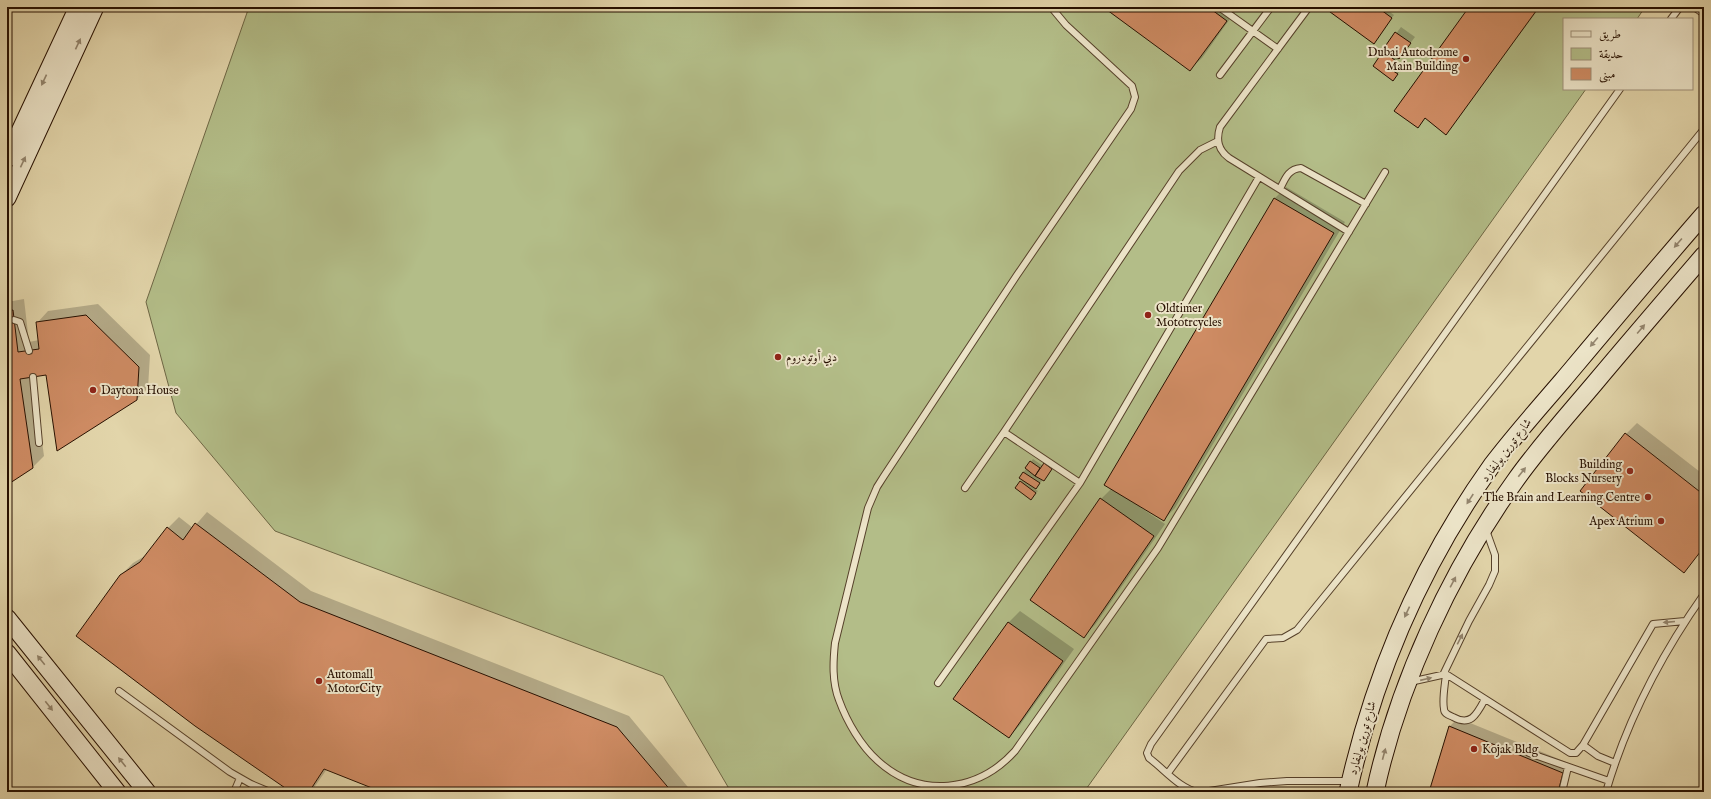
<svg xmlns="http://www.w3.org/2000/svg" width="1711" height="799" font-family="'IM FELL English',Amiri,serif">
<rect width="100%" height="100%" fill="#e2d5aa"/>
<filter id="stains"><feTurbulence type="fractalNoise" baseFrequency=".005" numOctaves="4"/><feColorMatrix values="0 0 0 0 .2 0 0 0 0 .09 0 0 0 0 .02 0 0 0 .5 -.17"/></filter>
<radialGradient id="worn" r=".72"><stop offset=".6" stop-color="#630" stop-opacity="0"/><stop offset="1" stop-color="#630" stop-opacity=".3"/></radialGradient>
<!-- green -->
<path fill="#b3bd88" stroke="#6d6644" d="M249,7h1396l-8,12h-73v70h22l-502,703h-353l-68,-116 -388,-145 -99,-118 -30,-111z"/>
<!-- shadow -->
<path fill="#0003" d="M1105,7h132v2l-35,49 -12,11z
M1328,7h55l11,8 -18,25z
M1470,7h70l-94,126 -20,-16 -8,10z
M1401,27l14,10 -20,26 7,6 -9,10 -9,-27 3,-3 -2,-1z
M1286,187l59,35 -170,286 -11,11 -24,-14v2l25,17 -70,101 -12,11 18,-137 11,-11 -6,-3 169,-287z
M24,299l5,43 10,-2 -2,-17 11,-12 50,-7 52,51 -2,33 -12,12 -89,-26 -14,2 11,80 -11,11 -26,17v-182z
M1637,423l67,52v73l-20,23 -58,-137z
M1033,459l10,7 4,-4 7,5 -19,22 3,2 -7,8 -11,-17 3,-3v-6z
M207,512l104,79 318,125 63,76h-307l-58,-23 -16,23h-18l-172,-217 12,-12 15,-9 20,-26 11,-11 14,11z
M1020,611l54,38 -54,76 -11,12 -54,-39 54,-76z
M1458,718l113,46 -7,28h-133l18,-65z"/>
<!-- building -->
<path fill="#cf8c64" stroke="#271000" d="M1103,7h105l19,14 -37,50z
M1327,7h50l15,11 -18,26 -48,-35z
M1469,7h70l-93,128 -21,-17 -7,10 -24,-17z
M1395,32l16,11 -12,16 -15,-11z
M1383,51l13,10 -6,8 8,5 -5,7 -20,-15z
M1274,198l60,35 -170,288 -60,-36z
M13,310l5,42 21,-3 -3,-27 50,-7 53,52 -2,33 -80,51 -11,-76 -26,4 13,89 -26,17v-174z
M1625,433l79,62v52l-20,26 -104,-82z
M1030,461l10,7 -5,8 -10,-8z
M1044,463l8,6 -8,12 -9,-5z
M1023,472l17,11 -4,6 -17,-11z
M1020,481l16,12 -5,7 -16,-12z
M1100,498l54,38 -70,102 -54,-38z
M195,523l105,79 317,125 55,65h-290l-58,-23 -15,23h-18l-96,-66 -119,-90 44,-61 20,-13 27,-35 16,13z
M1008,622l55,39 -54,77 -56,-39z
M1449,726l114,47 -5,19h-129z"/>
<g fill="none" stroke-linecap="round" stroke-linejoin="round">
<defs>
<path id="lane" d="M1051,7l15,18 66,61 3,11 -4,12 -114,166 -133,201 -7,11 -9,21 -33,135c-2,19 -3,39 4,57 8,22 22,46 39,61 42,38 100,31 137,-10l143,-203 227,-376
M1219,7l59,42
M1309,7l-89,120c-4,13 -2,23 9,31l120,74
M1694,7l10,7
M1671,19l9,-12
M1220,75l51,-68
M1280,189c5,-10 8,-20 21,-21l65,36
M14,320l6,2 9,29
M33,377l6,66
M1004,432l76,51
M965,488l39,-56 175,-261 21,-21 18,-9
M1446,674c-1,11 -4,25 -2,35 0,5 5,6 9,8 18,10 24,-3 32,-18
M1443,675l26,-54 20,-36 6,-14v-16l-9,-25
M1410,682l36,-8 124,79h6l7,-8 70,-121 32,-3
M938,683l142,-200 179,-306
M119,691l111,81 21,12 19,8
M1583,745l15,11 17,7
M1529,753l80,28
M1168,773l98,-134 17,-1 14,-8 407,-501
M234,792l6,-14
M1198,792c-18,-3 -34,-23 -49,-34l-2,-5 4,-9 469,-655
M1203,792l57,-9 27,-2h62
M1562,792l6,-25
M1606,792c21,-72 55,-137 98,-198"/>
<path id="secondary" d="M7,159l71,-152
M7,198l88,-191
M7,618l140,174
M7,653l110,139
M1348,792c26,-118 74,-229 144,-327 22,-29 47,-57 71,-85 47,-56 93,-111 141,-166
M1375,792c23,-108 76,-222 140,-311 24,-34 52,-65 79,-97 36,-43 73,-86 110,-129"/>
</defs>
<!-- lane casing -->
<use href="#lane" stroke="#56412a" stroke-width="8"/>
<!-- secondary casing -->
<use href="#secondary" stroke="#271000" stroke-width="19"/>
<!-- lane -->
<use href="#lane" stroke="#ece4c8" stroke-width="6"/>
<!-- secondary -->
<use href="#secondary" stroke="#ece4c8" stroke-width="17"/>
</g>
<!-- one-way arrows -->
<defs><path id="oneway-solid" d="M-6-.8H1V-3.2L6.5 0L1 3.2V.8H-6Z"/></defs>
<g fill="#93856e">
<use href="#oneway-solid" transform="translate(78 44) rotate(-65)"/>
<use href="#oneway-solid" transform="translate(44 80) rotate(115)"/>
<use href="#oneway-solid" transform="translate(23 162) rotate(-65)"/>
<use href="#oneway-solid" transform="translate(1678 243) rotate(131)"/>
<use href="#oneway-solid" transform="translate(1641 329) rotate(-50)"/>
<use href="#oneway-solid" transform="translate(1594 342) rotate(130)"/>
<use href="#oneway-solid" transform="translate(1522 472) rotate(-52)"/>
<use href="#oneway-solid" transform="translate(1470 499) rotate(123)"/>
<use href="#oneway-solid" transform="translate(1453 582) rotate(-62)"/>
<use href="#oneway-solid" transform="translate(1407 612) rotate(115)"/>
<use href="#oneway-solid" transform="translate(1669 622) rotate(175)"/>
<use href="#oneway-solid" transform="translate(1460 639) rotate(-63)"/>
<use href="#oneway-solid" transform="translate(41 660) rotate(-129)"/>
<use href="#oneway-solid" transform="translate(1426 679) rotate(-13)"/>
<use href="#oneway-solid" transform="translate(49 706) rotate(52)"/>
<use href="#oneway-solid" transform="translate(1384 754) rotate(-75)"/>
<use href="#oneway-solid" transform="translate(122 762) rotate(-129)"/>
</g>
<!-- markers -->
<g fill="#8f2418" stroke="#ece4c8" stroke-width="1.5">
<circle cx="1466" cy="59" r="4"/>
<circle cx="1148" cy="315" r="4"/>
<circle cx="778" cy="357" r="4"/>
<circle cx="93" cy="390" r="4"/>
<circle cx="1630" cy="471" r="4"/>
<circle cx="1648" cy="497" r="4"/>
<circle cx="1661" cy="521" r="4"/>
<circle cx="319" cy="681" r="4"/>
<circle cx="1474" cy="749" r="4"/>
</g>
<g text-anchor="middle" stroke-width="4" stroke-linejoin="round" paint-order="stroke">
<!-- poi labels -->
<g font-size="12" fill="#271000" stroke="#ece4c8" text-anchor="start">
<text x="1458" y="56" text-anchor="end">Dubai Autodrome<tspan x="1458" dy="14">Main Building</tspan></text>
<text x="1156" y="312">Oldtimer<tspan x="1156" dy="14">Mototrcycles</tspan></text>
<text x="786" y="361">دبي أوتودروم</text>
<text x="101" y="394">Daytona House</text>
<text x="1622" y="468" text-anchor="end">Building<tspan x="1622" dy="14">Blocks Nursery</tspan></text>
<text x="1640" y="501" text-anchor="end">The Brain and Learning Centre</text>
<text x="1653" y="525" text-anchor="end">Apex Atrium</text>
<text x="327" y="678">Automall<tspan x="327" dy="14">MotorCity</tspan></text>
<text x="1482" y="753">Kojak Bldg</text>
</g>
<!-- street labels -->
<g font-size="12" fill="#271000" stroke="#ece4c8">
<text transform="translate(1506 450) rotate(-53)" y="4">شارع تورين بوليفارد</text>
<text transform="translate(1362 738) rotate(-75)" y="4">شارع تورين بوليفارد</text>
</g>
</g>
<!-- margin -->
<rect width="1711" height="799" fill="none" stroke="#e2d5aa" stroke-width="24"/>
<rect x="8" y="8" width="1695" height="783" fill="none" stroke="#271000" stroke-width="2"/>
<rect x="12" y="12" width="1687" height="775" fill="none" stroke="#271000"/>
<!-- legend -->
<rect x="1563" y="18" width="130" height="72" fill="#ece4c8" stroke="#9d8f78"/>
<rect x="1571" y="31" width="20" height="6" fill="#ece4c8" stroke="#9d8f78"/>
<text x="1599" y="38" font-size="12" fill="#271000">طريق</text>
<rect x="1571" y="48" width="20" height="12" fill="#b3bd88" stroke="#9d8f78"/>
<text x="1599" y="58" font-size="12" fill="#271000">حديقة</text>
<rect x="1571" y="68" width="20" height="12" fill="#cf8c64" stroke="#9d8f78"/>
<text x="1599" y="78" font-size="12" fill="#271000">مبنى</text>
<rect width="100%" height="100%" filter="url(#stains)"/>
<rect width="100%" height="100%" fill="url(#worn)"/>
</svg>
